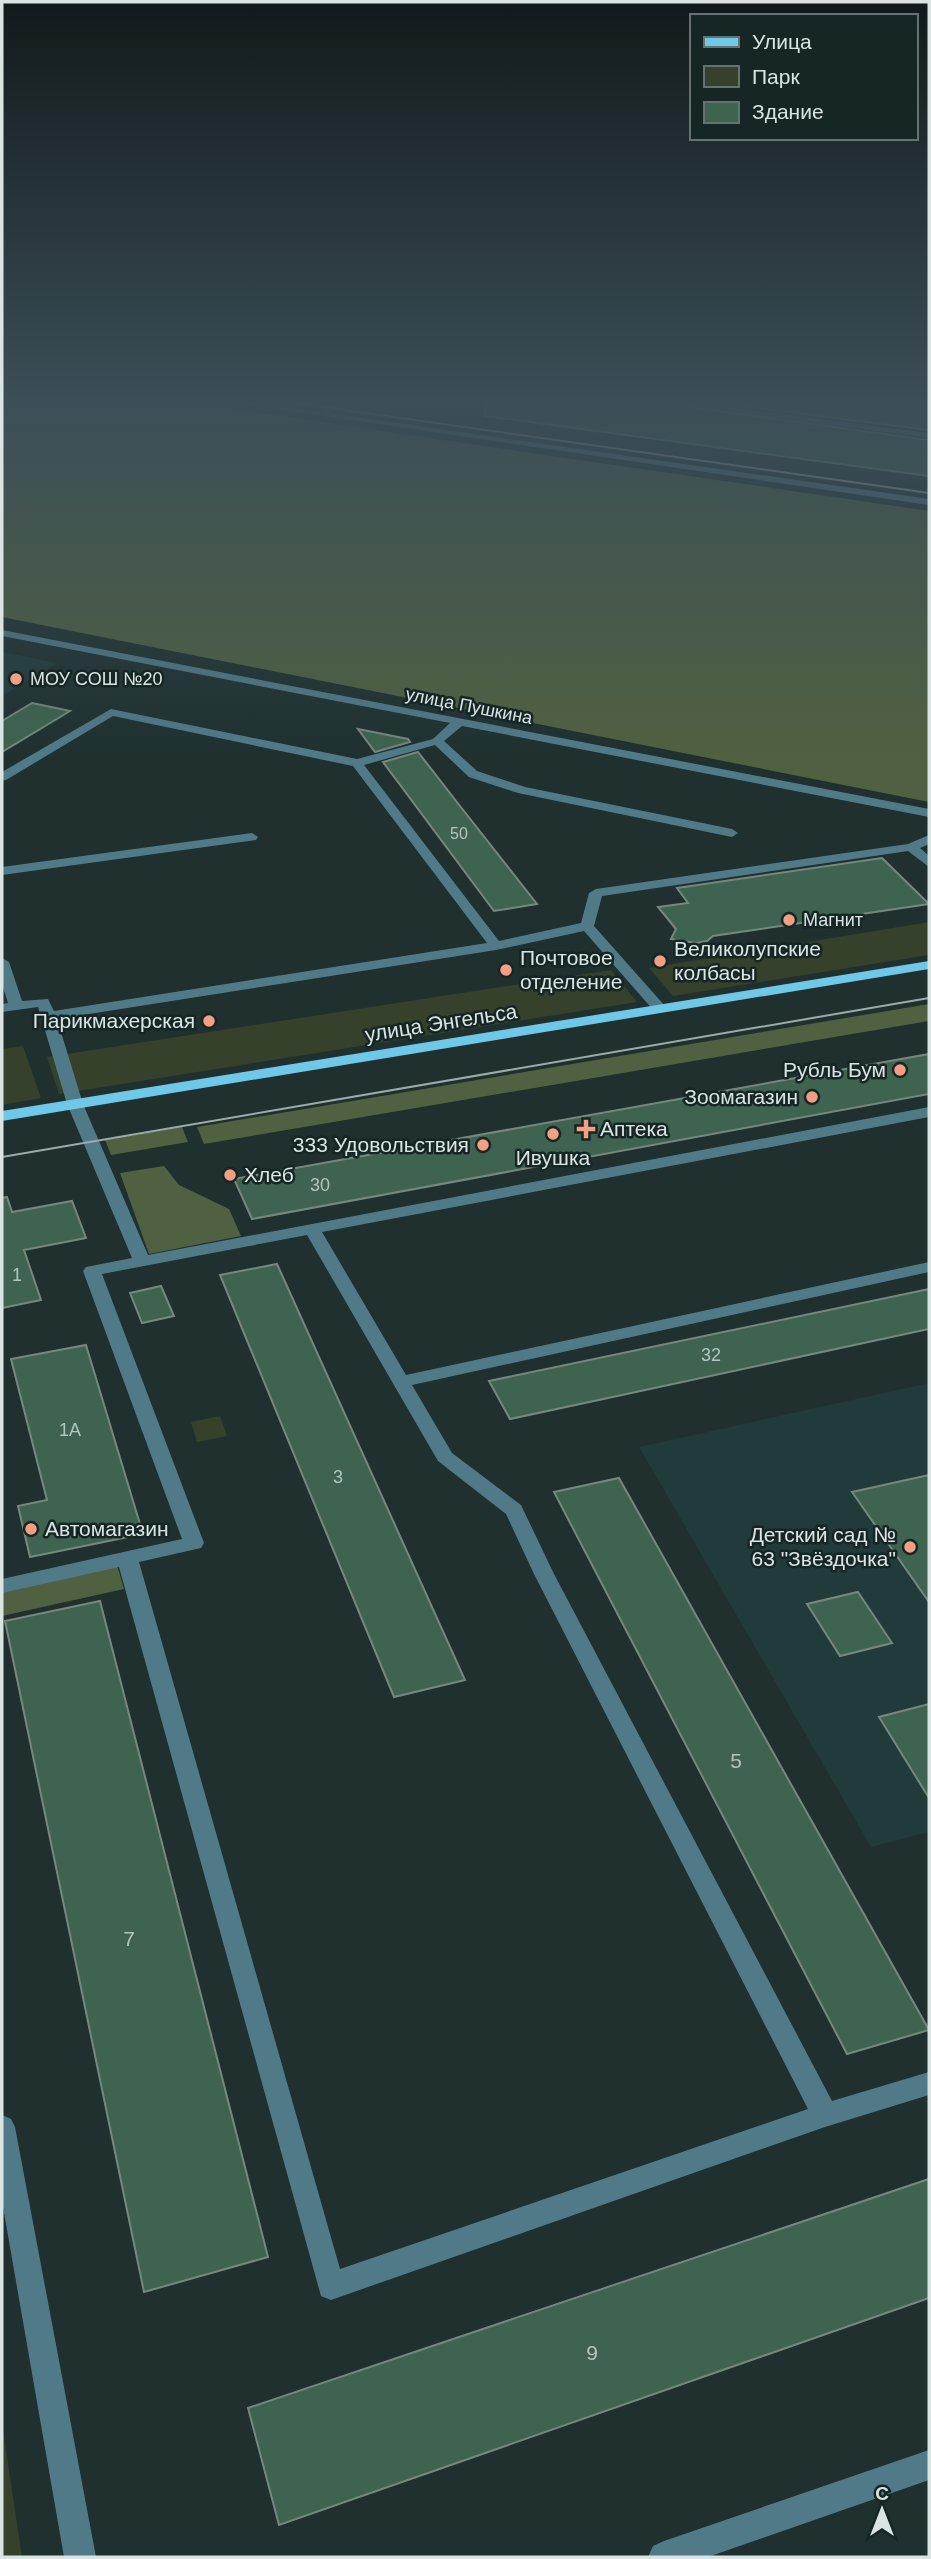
<svg xmlns="http://www.w3.org/2000/svg" width="931" height="2559" font-family="Helvetica,sans-serif">
<rect width="100%" height="100%" fill="#1f302f"/>
<!-- built -->
<path fill="#213b3a" d="M2,652l55,11 -55,33z
M929,1383v449l-58,15 -232,-400z"/>
<!-- green -->
<path fill="#35412a" d="M929,922v33l-256,41 -24,-28z
M611,970l26,32 -578,92 -12,-37z
M23,1046l18,52 -39,7v-56z
M220,1416l7,20 -30,6 -6,-20z
M2,2424l20,133h-20z"/>
<!-- forest -->
<path fill="#506141" d="M2,399h161l766,112v291l-927,-185z
M929,1004v17l-725,123 -7,-17z
M182,1127l6,15 -77,13 -6,-15z
M164,1166l15,19 50,24 12,27 -92,18 -29,-81z
M117,1565l7,24 -122,27v-26z"/>
<!-- building -->
<path fill="#3e6350" stroke="#77877e" stroke-width="2" d="M486,399h144l299,41v36l-444,-60z
M686,399h224l19,3v28z
M32,703l38,8 -68,41v-31z
M358,729l50,10 2,3 -35,10z
M418,752l42,54 77,98 -43,7 -111,-149z
M882,858l47,46 -216,32 -6,5 -11,2 -25,-4 5,-10 -18,-22 30,-4 -11,-15z
M929,1054v40l-677,125 -18,-40z
M7,1197l5,15 60,-11 14,37 -62,12 17,50 -39,8v-110z
M277,1264l188,416 -71,17 -174,-422z
M161,1286l13,30 -32,7 -12,-30z
M929,1289v40l-419,90 -21,-38z
M86,1345l57,189 -113,23 -12,-51 29,-6 -36,-141z
M929,1475v127l-77,-110z
M619,1478l310,552 -82,24 -293,-562z
M858,1592l34,51 -52,13 -33,-52z
M100,1601l168,656 -124,35 -139,-671z
M929,1704v94l-50,-81z
M929,2179v119l-650,227 -31,-117z"/>
<g fill="none" stroke-linecap="round" stroke-linejoin="round">
<!-- minor -->
<path fill="#517a89" fill-rule="evenodd" d="M209,399h22l87,13 24,-13h11l-25,14 601,86v6z
M640,399h24l265,34v5z
M2,630l927,179v8l-467,-91 -18,15 33,30 48,16 207,42 6,4 -6,4 -214,-44 -49,-16 -34,-32 -71,20 135,176 82,-18 8,-30 7,-4 312,-45 21,-9v9l-9,4 9,8v11l-21,-16 -306,45 -8,30 71,80 2,3 -2,3h-10l-71,-81 -88,19 -439,69 26,85 65,151 781,-148v10l-607,115 84,143 523,-113v10l-517,113 40,68 69,52 33,69 278,527 97,-29v23l-104,32 -494,173 -10,-4 -202,-729 -117,26v-14l180,-40 -99,-268 3,-4 46,-9 -65,-154 -29,-97 -36,5v-8l6,-1 -6,-19v-26l7,4 13,39 26,-2 6,12 433,-68 -134,-177 -240,-50 -107,64 -4,1v-9l109,-63 246,50 76,-20 17,-16 -448,-87zM307,1235l131,226 68,53 28,60 274,535 -468,160 -201,-707 62,-14 3,-5 -102,-269z
M252,833l6,4 -2,3 -254,35v-8z
M2,2115l9,4 4,8 81,430h-32l-62,-356z
M929,2450v30l-221,77h-60l5,-11 11,-5z"/>
<!-- major -->
<path fill="#6fc8e7" fill-rule="evenodd" d="M929,961v8l-927,152v-10z"/>
<!-- tram -->
<path stroke="#9daaa9" stroke-width="2" d="M267,399l662,94
M2,1157l927,-159"/>
</g>
<!-- sky -->
<linearGradient id="sky" x2="0" y2="1"><stop stop-color="#111a1a"/><stop offset="0.53" stop-color="#3c4e58"/><stop offset="1" stop-color="#3c4e58" stop-opacity="0"/></linearGradient>
<rect width="931" height="757" fill="url(#sky)"/>
<!-- markers -->
<g fill="#f39f83" stroke="#162625" stroke-width="2.5">
<circle cx="16" cy="679" r="7"/>
<circle cx="789" cy="920" r="7"/>
<circle cx="660" cy="961" r="7"/>
<circle cx="506" cy="970" r="7"/>
<circle cx="209" cy="1021" r="7"/>
<circle cx="900" cy="1070" r="7"/>
<circle cx="812" cy="1097" r="7"/>
<path d="M582.5 1118.5h7v7h7v7h-7v7h-7v-7h-7v-7h7z"/>
<circle cx="553" cy="1134" r="7"/>
<circle cx="483" cy="1145" r="7"/>
<circle cx="230" cy="1175" r="7"/>
<circle cx="31" cy="1529" r="7"/>
<circle cx="910" cy="1547" r="7"/>
</g>
<g text-anchor="middle" stroke-width="5" stroke-linejoin="round" paint-order="stroke">
<!-- far-number labels -->
<g font-size="16" fill="#b2c4be">
<text x="459" y="839">50</text>
</g>
<!-- far-poi labels -->
<g font-size="18" fill="#d9e4e3" stroke="#162625" text-anchor="start">
<text x="30" y="685">МОУ СОШ №20</text>
<text x="803" y="926">Магнит</text>
</g>
<!-- far-street labels -->
<g font-size="18" fill="#d9e4e3" stroke="#162625">
<text transform="translate(469 706) rotate(11)" y="6">улица Пушкина</text>
</g>
<!-- number labels -->
<g font-size="18" fill="#b2c4be">
<text x="320" y="1191">30</text>
<text x="17" y="1281">1</text>
<text x="711" y="1361">32</text>
<text x="70" y="1436">1А</text>
<text x="338" y="1483">3</text>
</g>
<!-- poi labels -->
<g font-size="21" fill="#d9e4e3" stroke="#162625" text-anchor="start">
<text x="674" y="956">Великолупские<tspan x="674" dy="24">колбасы</tspan></text>
<text x="520" y="965">Почтовое<tspan x="520" dy="24">отделение</tspan></text>
<text x="195" y="1028" text-anchor="end">Парикмахерская</text>
<text x="886" y="1077" text-anchor="end">Рубль Бум</text>
<text x="798" y="1104" text-anchor="end">Зоомагазин</text>
<text x="600" y="1136">Аптека</text>
<text x="469" y="1152" text-anchor="end">333 Удовольствия</text>
<text x="553" y="1165" text-anchor="middle">Ивушка</text>
<text x="244" y="1182">Хлеб</text>
<text x="45" y="1536">Автомагазин</text>
<text x="896" y="1542" text-anchor="end">Детский сад №<tspan x="896" dy="24">63 "Звёздочка"</tspan></text>
</g>
<!-- street labels -->
<g font-size="21" fill="#d9e4e3" stroke="#162625">
<text transform="translate(441 1023) rotate(-9)" y="7">улица Энгельса</text>
</g>
<!-- near-number labels -->
<g font-size="21" fill="#b2c4be">
<text x="736" y="1768">5</text>
<text x="129" y="1946">7</text>
<text x="592" y="2360">9</text>
</g>
</g>
<!-- border -->
<rect width="931" height="2559" fill="none" stroke="#d9e4e3" stroke-width="7"/>
<!-- legend -->
<rect x="690" y="14" width="228" height="126" fill="#162625" stroke="#647271" stroke-width="2"/>
<rect x="704" y="37" width="35" height="10" fill="#6fc8e7" stroke="#647271" stroke-width="2"/>
<text x="752" y="49" font-size="21" fill="#d9e4e3">Улица</text>
<rect x="704" y="66" width="35" height="21" fill="#35412a" stroke="#647271" stroke-width="2"/>
<text x="752" y="84" font-size="21" fill="#d9e4e3">Парк</text>
<rect x="704" y="102" width="35" height="21" fill="#3e6350" stroke="#647271" stroke-width="2"/>
<text x="752" y="119" font-size="21" fill="#d9e4e3">Здание</text>
<!-- north arrow -->
<g transform="translate(882 2510)" stroke="#162625" stroke-width="5" paint-order="stroke">
<path d="M0-5L12 26L0 18L-12 26Z" fill="#d9e4e3"/>
<text y="-10" font-size="19" font-weight="bold" text-anchor="middle" fill="#d9e4e3">С</text>
</g>
</svg>
